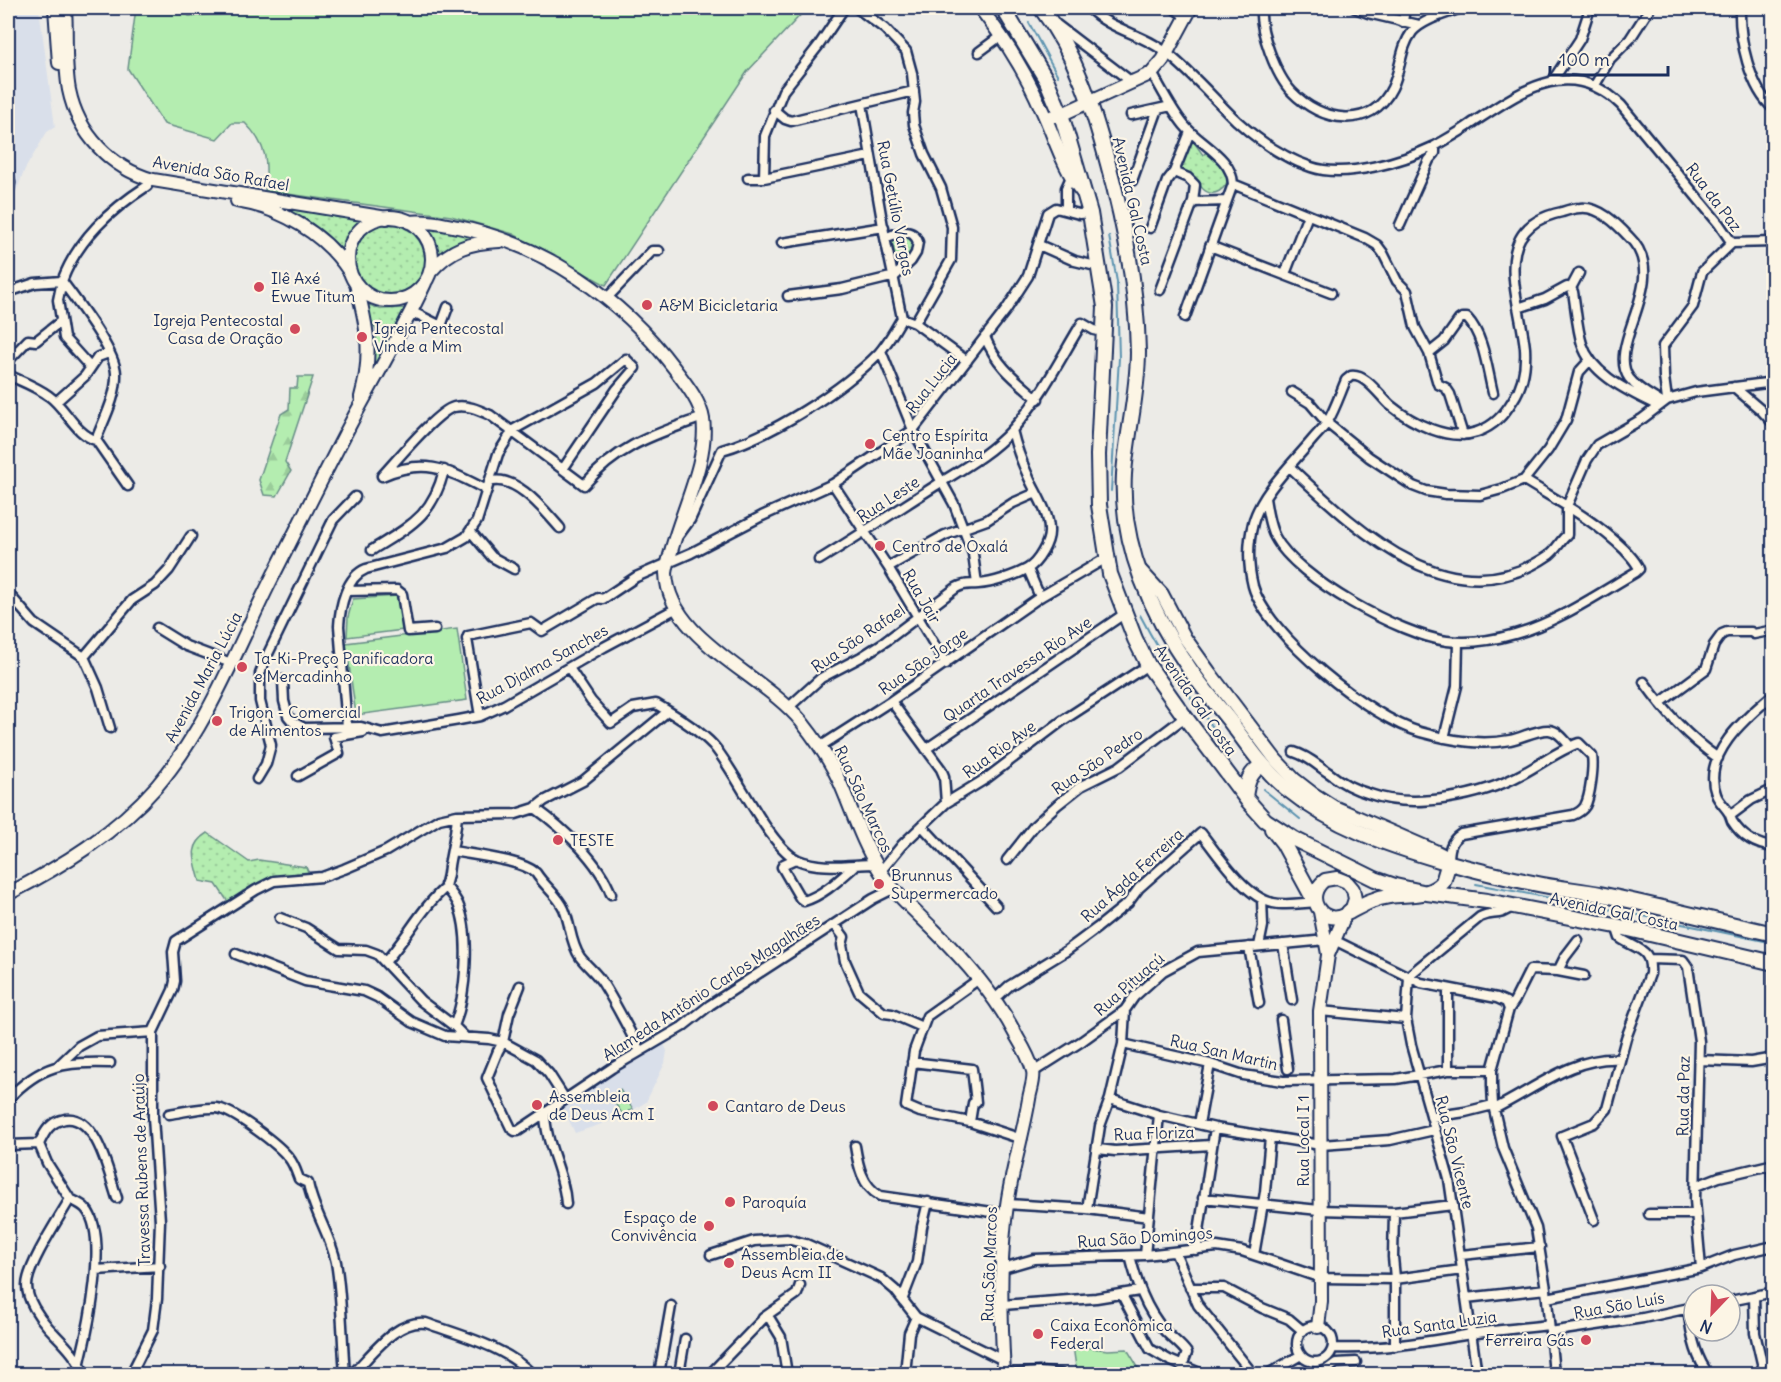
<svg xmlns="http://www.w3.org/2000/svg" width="1781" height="1382" font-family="Delius,sans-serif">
<defs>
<pattern id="forest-firs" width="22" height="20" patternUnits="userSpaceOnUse" patternTransform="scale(1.5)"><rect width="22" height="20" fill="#b4edb0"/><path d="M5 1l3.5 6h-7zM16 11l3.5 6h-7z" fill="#9acc9a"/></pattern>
<pattern id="park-dots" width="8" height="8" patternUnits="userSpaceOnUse" patternTransform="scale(1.5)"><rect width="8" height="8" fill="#b4edb0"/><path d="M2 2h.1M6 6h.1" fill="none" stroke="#9acc9a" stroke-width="1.8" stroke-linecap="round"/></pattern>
</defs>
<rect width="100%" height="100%" fill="#ecebe7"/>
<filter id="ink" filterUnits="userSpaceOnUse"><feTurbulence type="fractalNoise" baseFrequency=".0167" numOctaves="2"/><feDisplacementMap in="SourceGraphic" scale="12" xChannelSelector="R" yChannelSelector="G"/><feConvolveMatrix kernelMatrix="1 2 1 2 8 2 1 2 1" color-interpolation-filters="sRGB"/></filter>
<g filter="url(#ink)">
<!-- built -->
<path fill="#d9dfea" d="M8,8h31l16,119 -8,5 -22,37 -17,43z
M662,1040l5,11 -2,12 -19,39 -24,15 -47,16 -14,-29z"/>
<!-- green -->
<path fill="#b4edb0" stroke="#688e87" stroke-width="1.5" d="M136,8h43l10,8 40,-2v-6h578l-60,64 -141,213 -93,-51 -62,-18 -186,-25c3,-30 2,-46 -20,-68h-13l-15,16 -53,-15 -36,-55z
M397,596l6,34 -56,7 1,-20 5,-18z
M457,629l10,71 -111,15 -10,-72z
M620,1090l13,19 -10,6 -13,-19z
M1073,1346l35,4 19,-1 11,18 -3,7h-58z"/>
<!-- forest -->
<path fill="url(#forest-firs)" stroke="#688e87" stroke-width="1.5" d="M298,377h15l-28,85 6,9 -14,25 -13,-1 -5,-15 22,-66 8,-5 1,-21h7z"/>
<!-- park -->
<path fill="url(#park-dots)" stroke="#688e87" stroke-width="1.5" d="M1191,138l12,17 6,-5 11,11 9,16c-3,12 -15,22 -26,12 -4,-4 -6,-9 -10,-12 -4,-3 -9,-5 -14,-7z
M285,208l77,13 -11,11 -10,21 -56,-42z
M351 261a37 37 0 1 1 74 0a37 37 0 1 1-74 0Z
M418,225l13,1 50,12 -46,22 -5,-19z
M898,235l13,1 4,11 -8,12 -10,7 -5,-24z
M367,304l13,5 25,-1 -3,14 -30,54 5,-44 -7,-13z
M208,833l41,29 10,-2 47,7 3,7 -44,6 -37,22 -12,-18 -16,-3c-5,-20 -13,-35 8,-48z"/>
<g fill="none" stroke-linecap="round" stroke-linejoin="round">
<!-- stream -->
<path stroke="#5c93b0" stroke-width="2" d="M1029,23l29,53
M1109,236l8,46 2,76 -8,133
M1140,615c27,52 58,94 94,139
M1263,789l37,30
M1476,884l143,27 155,32"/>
<defs>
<path id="street" d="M857,8l28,21 21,22 6,22 3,29 -2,11 1,12 10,29 17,34 11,39 -1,33 -36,63
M1089,8c21,22 55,26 79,46 25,20 46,45 69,67 21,19 47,37 74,46 35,12 92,-6 124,-21 12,-7 25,-14 36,-22 49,-32 98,-70 150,-19l98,119 13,19
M1174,8l12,9
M1261,8c-2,22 15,68 31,84 29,30 79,39 100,-4 9,-18 8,-40 20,-56 11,-13 34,-18 49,-24
M1355,8l13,5 51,12
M1740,8c-1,30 9,80 34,101
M1403,22l2,-14
M1057,25l76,58
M979,52l23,-17
M1152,73c10,17 19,36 32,52 15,19 48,32 49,59l-48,133
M1553,80l27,-41 10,-31
M1595,85l15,-26 20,-20 20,-31
M862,104l23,134 17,80
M774,110l11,9 6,2 123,-30
M1131,115l40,-9
M1174,172l14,6 7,7 -2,17 33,-1
M748,178h16l106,-22
M764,178l1,-42 18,-45 36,-46 25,-37
M1132,181l26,-72
M1233,184l132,54 12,7 6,8 14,28 10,10 8,36 14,26 9,31 8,4 4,6 13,41
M8,193l2,-10 -2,-11
M1066,210v-22l5,-11
M1400,225l29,-65 6,-7v-7
M1150,228l17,-47 7,-9 16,-40
M782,243l102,-16
M1039,245l36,16 25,6
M1210,246l121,47
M1579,273l-8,15 2,4c3,17 4,36 9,52 10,32 49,48 76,62
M1285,274l23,-59
M1160,290l33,-88
M8,292l27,-9 27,-2 -4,19 6,38 26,29
M788,296l54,-7 53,-13 16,-15 5,-8 2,-11c-6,-16 -21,-9 -33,-4
M607,298l45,-47h7
M1518,308l27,-9 22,-12 4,1
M409,318l8,-4 24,12 7,-19
M902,318l13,5 52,38
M985,337c12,29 30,42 53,62
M881,351l32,79 41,74 19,50 4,30
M1429,353l15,-12 15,-21 3,-2h5c17,18 20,51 26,75
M8,361l20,-21 8,1 25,-20
M8,375c13,6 29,12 41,21 17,12 27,39 47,44
M1734,387l27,23 13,14
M1292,392l18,11 17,20 42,34 44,29 13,5 20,3 34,1 22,-6 22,-9 24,-30 18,-30 13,-48 11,-12
M1667,400l-3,-23 -1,-31 30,-40 9,-34 30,-29 42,-1
M56,402l29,-26 13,-19 11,-4
M1290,467c68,64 162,155 259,88 8,-6 11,-14 18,-20v-29l20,-46 10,-15 45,-26 25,-19 29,-8 78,-10
M489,482c26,-9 55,28 71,46
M833,484l55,83 58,97
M128,486l-32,-46c8,-21 21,-44 20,-67 -1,-23 -39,-71 -54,-92 16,-42 48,-71 85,-95
M487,490c-40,-20 -60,-33 -105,-14 14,-15 55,-65 72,-69 12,-3 25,3 36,8l94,70c36,-41 70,-50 119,-68
M1265,498c2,13 4,28 10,39 22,42 126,98 172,104 22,3 47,-1 68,-7 43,-12 83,-40 121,-62l3,-3c-3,-8 -9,-13 -14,-19 -32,-31 -64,-47 -101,-70
M471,532l21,25 22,12
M679,535l11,-15 32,-70c49,-14 121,-60 157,-97 9,-10 16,-23 23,-35
M372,550c38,-24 61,-34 72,-80
M819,560c39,-24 77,-49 116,-74 27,-17 55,-32 77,-56 29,-32 48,-71 70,-107l12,7 10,2
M888,567l57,-32 42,-15 26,-17 23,-10
M1028,569l12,28
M347,591l50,-1 5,4 6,37 27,-2
M8,593l26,30 50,34 14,31 12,40
M157,628l29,18 45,17
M84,657l48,-57 23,-15 14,-15 22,-34
M569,668l22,33 20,22 22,-15 23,-4c19,11 42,25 57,41 23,26 56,102 85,115 24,10 52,4 78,4
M283,680l1,21 4,15 5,6 11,6 57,-1 21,6 77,-13 21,-4 24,-11 100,-58 71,-38
M1644,682c21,29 43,55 74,76
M1774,694c-26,22 -73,60 -58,100 2,7 9,12 13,19 1,2 2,5 3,8 10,16 23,24 42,26
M891,701l50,68 3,7 2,27
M1660,703l46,-34 8,-24 8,-11 5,-2h24l3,2 20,-4
M789,707l32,-29 40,-21 25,-16 70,-53c9,-5 13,-3 22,-4 15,-1 36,-8 49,-15 11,-6 23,-27 22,-39 0,-18 -13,-36 -20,-52 -7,-15 -13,-31 -17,-48
M480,716l-13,-77 1,-3 63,-13 11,8 56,-33 5,1 33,-22 55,-24 71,-37 71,-32 80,-54 93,-120 22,-34 20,-63 8,-5 23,6 11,-1
M347,727l-8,-101c1,-19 7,-49 27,-57l81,-21 19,-11 11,-16 21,-67 15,-24 84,-47 29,-24 9,9 -18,21 -54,80
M1444,738l13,-52 1,-44
M821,746l70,-45 149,-104 63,-37 3,-4
M1570,746c-6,-6 -11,-15 -21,-16 -12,-1 -27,8 -39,10 -30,6 -61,0 -90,-8 -49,-14 -153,-96 -167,-146 -5,-20 -5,-43 0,-63 8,-30 40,-60 60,-84 5,-6 11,-11 15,-18 7,-12 12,-27 18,-41l5,-4c15,-2 28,19 39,29 22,18 58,37 87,27 17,-6 27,-17 36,-32 10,-15 13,-35 12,-52 -5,-50 -38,-121 37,-136 6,-2 12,-4 18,-4 19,-2 37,16 49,29 44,42 -24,107 0,141 8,11 22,18 33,25
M926,749l198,-135
M1294,752c14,4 23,13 35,21 11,9 27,17 41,21 44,16 112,2 152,-20 19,-10 37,-24 57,-31l13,13c2,11 -2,41 -7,50 -3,5 -7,7 -12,9l-112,19c-11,7 -12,16 -12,28
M298,776l41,-23 -5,-16 29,-5
M257,779l9,-15 5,-19 -11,-44v-27l5,-14 68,-140 22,-23
M535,808c28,20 64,53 76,86
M457,815c-1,16 -4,30 -7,45 -2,9 -1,16 -5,25 4,6 10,12 13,19 13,30 8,92 -4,122l11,11
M1731,815l20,-15 23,-11
M922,826l74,80
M453,851c20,4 69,9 83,22 8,13 22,22 28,36 7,17 6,33 16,48 7,9 16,16 22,25 14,22 26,46 38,69
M795,859l-11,5 -2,3 18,31 4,3c20,-6 37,-23 52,-36
M1007,860l27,-34 23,-21 24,-19 38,-19 66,-50
M880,872l22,-27 44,-42 41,-25 75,-57 86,-56
M280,918l26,10 33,21 27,1 11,4 44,47 33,25
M835,925l9,12 -2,8 3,16 14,31 25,21 8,1 30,13
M1334,940l87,43 76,15 9,4 3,7
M1283,944l9,56
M1259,946l4,-20 -1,-27
M1249,947l10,56
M236,954l69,27 59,10 13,6 35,25 33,14 44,3 14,3 33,18 13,14 16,25
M1649,959l34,1 5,7 11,74 -4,159 6,68
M385,962c22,-24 36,-54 61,-75
M1558,971l7,-14 13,-17
M1774,972v34
M979,979l-52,37 -13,35 -8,55 14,6 50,10 52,17
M520,986l-11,28 -6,28 -5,9 -11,27 24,50 4,3h3l94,-63 70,-41 28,-22 163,-106 20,-10
M995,999l14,-13 57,-35 31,-23 31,-25 11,-15 62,-55c17,22 45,65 72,70 13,3 28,0 42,-1
M1320,1011l86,8
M1281,1020l7,49
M1123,1044l87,20 33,11 40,6 113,-2 52,-9h44
M1699,1060l52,2 23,-4
M912,1062l60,7 4,33 -3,1 -3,19
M59,1065l20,-19 18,-10 56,-4
M1448,1070v-80
M1033,1072l49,-31 43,-31 9,-13 29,-26 35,-19 128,-12
M8,1099c33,-35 56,-37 102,-36
M1110,1099l49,16 56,13 106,17 69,-5 44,-10
M1494,1109c41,-20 79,-53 126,-50
M545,1112c0,33 19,59 21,92
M169,1114c15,-2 31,-7 47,-6 16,1 62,36 73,50 5,6 7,13 10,21l9,4c5,28 22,51 28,79 6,36 6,76 9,112
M1431,1117l34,-5 28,-7
M1199,1124l11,-60
M8,1145l31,-1
M855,1146c3,19 7,40 25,50l126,18
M1098,1149l17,2 96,-6
M1772,1164l2,43
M1696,1186l23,-9 55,-13
M1203,1198l116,12 75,2 59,-7
M70,1199c-11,19 -43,67 -43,87 0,14 12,31 21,41 14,15 29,28 36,47
M70,1199l-23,-36 -8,-19c6,-13 11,-22 26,-25 32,-5 44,56 52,79
M70,1199c6,3 12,5 16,10 23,27 2,120 -6,153
M1007,1204l80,5 62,8
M1087,1209l13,-83 10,-27 13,-55 2,-34
M1394,1212l-1,45 2,21
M1649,1214h46
M1594,1220l-32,-84 32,-13 13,-14 19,-71 24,-64c2,-26 -13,-24 -30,-36l-4,-12
M1196,1250l19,-122
M1175,1252l23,53 55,69
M711,1255l43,-14 33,-2 19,5 75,34 14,12 21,27 87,43
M1145,1255l14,-140
M1254,1255l11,-63 5,-55
M1461,1255l79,-8
M1130,1256c7,27 15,52 34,74 7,8 17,14 23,23l-5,13
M1003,1268l31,-9 111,-4 72,-8 25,4 79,27 74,1 67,-9
M96,1270l64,-4
M1190,1288h34l38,20 27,11 14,12
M1122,1295l28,54 19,11 33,14
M1754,1296l1,37 7,30
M903,1298l14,-36 5,-35 6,-25
M1466,1298l80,-9
M1547,1298l154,-30 33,-13 40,-9
M1730,1301l44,-9
M1003,1305l93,-7 43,-7
M1688,1308c3,23 5,42 17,61
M763,1318l34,-24 3,-9
M1297 1344a18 18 0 1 1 36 0a18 18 0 1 1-36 0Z
M1550,1332l93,-14 51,-11
M1395,1346v-67
M1333,1348c47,2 91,-6 138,-14 26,-4 52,-6 78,-9
M131,1374l22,-44 4,-31 3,-78 -7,-104v-85l20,-42 2,-9 -2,-29 3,-11 80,-51 18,-9 48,-4 22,-8 42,-18 53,-32 18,-4 59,-1 19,-6 9,-7 39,-20 84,-69
M352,1374c20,-19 44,-55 74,-51 36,13 78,23 106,51
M659,1374l12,-68
M679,1374l6,-35
M710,1374l55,-57 5,2 11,18 6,37
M905,1374l4,-41 7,-16
M1012,1374l28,-2 21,2
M1268,1374l33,-19
M1321,1374l15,-11 20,-1
M1477,1374l-28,-195 -38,-134 -5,-26 3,-41 3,-5 68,-56c14,-7 18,1 33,-11
M1554,1374l-8,-85 -10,-61 -33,-80 -10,-43 -1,-19v-16l17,-61 6,-9 15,-30 28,1 26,5"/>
<path id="secondary" d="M55,8l4,55
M65,8c2,27 -1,55 4,82 9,44 42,78 84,90l234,38
M980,8c25,31 46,65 62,102 13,28 21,58 40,82
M1053,116h5l94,-43 11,-13 28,-52
M237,201c44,7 88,33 112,70
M348 259a42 42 0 1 1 84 0a42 42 0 1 1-84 0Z
M409,222c16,-2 33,2 49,5 86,17 164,72 216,141 11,15 26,33 29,51 7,45 -30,107 -37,154 2,66 97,101 135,148 16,20 30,40 40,64 12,28 22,59 39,86 14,22 35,40 54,59 32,32 62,66 83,107 6,10 13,22 16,34 2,9 -3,20 -4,28 -6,36 -17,70 -22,106 -8,54 -6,115 -3,169
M431,271c19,-22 39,-29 69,-30
M356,284c11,41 17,70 5,113
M1141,571l21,23 23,44 25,35 66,87 18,19 18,14 22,14 101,44 8,4 5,6
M8,894c54,-28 108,-61 149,-108 52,-61 80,-139 116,-210 27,-53 54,-108 82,-161 24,-44 49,-87 70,-132
M1320,912l8,42
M1318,1327l3,-26 -1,-290 8,-56 17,-40 7,-7 3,-9 -2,-10 -6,-7 -10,-4 -12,2c-22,16 -4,46 20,35"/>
<path id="primary" d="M1003,8l44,73 14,33 29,99 15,94 -7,148 1,50 11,69 25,65 13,26 37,52 63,84 17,19 29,19 81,40 20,7 32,7 60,8 129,25 158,37
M1041,8c35,46 52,100 67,156 17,62 29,123 30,188 0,41 -11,81 -14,122 -4,71 28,141 67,197 12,17 25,33 38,49 18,24 34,49 57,68 48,39 102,57 160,74 29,8 57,15 87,21 22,5 45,7 67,11 58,12 116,27 174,40
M1245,797c2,-14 4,-25 18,-32
M1272,829l11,14 31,57
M1349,912c13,-7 25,-14 40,-16 19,-3 40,2 54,-14l6,-20"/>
</defs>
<!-- street casing -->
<use href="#street" stroke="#1b2f5e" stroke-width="13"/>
<!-- secondary casing -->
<use href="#secondary" stroke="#1b2f5e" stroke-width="16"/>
<!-- primary casing -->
<use href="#primary" stroke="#1b2f5e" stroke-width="18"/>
<!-- street -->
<use href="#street" stroke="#fcf5e5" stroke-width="8"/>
<!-- secondary -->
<use href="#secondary" stroke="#fcf5e5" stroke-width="12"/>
<!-- primary -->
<use href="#primary" stroke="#fcf5e5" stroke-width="14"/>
</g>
</g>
<!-- markers -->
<g fill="#d1495b" stroke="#fcf5e5" stroke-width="2">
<circle cx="259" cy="287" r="6"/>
<circle cx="647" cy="305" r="6"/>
<circle cx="295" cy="329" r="6"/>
<circle cx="362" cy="337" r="6"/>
<circle cx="870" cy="444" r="6"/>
<circle cx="880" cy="546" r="6"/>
<circle cx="242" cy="667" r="6"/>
<circle cx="217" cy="721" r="6"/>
<circle cx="558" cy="840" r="6"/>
<circle cx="879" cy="884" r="6"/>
<circle cx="537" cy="1105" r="6"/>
<circle cx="713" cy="1106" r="6"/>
<circle cx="730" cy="1202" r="6"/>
<circle cx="709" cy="1226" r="6"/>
<circle cx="729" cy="1263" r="6"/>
<circle cx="1038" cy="1334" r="6"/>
<circle cx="1586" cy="1340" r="6"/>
</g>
<g text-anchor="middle" stroke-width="4.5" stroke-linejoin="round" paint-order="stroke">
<!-- street labels -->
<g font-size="16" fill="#1b2f5e" stroke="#fcf5e5">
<text transform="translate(221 173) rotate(10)" y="6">Avenida São Rafael</text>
<text transform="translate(1714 197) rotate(53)" y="6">Rua da Paz</text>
<text transform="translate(1133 201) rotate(77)" y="6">Avenida Gal Costa</text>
<text transform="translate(896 208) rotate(79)" y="6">Rua Getúlio Vargas</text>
<text transform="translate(931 383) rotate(-52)" y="6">Rua Lucia</text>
<text transform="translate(888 499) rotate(-33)" y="6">Rua Leste</text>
<text transform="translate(922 596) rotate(60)" y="6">Rua Jair</text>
<text transform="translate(858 638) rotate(-34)" y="6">Rua São Rafael</text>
<text transform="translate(923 661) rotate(-35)" y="6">Rua São Jorge</text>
<text transform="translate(542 664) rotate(-29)" y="6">Rua Djalma Sanches</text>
<text transform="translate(1017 669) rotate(-34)" y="6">Quarta Travessa Rio Ave</text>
<text transform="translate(203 677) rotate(-62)" y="6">Avenida Maria Lúcia</text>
<text transform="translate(1196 700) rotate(55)" y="6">Avenida Gal Costa</text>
<text transform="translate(999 749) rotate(-36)" y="6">Rua Rio Ave</text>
<text transform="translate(1097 761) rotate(-34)" y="6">Rua São Pedro</text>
<text transform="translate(864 799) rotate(65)" y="6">Rua São Marcos</text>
<text transform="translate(1132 875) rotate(-42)" y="6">Rua Ágda Ferreira</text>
<text transform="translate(1614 911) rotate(12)" y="6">Avenida Gal Costa</text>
<text transform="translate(1129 984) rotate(-41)" y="6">Rua Pituaçú</text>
<text transform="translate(711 987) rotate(-33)" y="6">Alameda Antônio Carlos Magalhães</text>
<text transform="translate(1224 1052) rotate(13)" y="6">Rua San Martin</text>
<text transform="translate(1683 1096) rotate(-89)" y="6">Rua da Paz</text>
<text transform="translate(1154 1133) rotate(-2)" y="6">Rua Floriza</text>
<text transform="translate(1303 1141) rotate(-90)" y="6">Rua Local I 1</text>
<text transform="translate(1455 1152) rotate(76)" y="6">Rua São Vicente</text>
<text transform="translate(141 1170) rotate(-92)" y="6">Travessa Rubens de Araújo</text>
<text transform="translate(1145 1237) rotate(-4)" y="6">Rua São Domingos</text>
<text transform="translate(989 1264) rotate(-88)" y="6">Rua São Marcos</text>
<text transform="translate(1619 1305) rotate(-10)" y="6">Rua São Luís</text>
<text transform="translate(1439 1324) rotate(-8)" y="6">Rua Santa Luzia</text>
</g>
<!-- poi labels -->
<g font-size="16" fill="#1b2f5e" stroke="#fcf5e5" text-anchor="start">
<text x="271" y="284">Ilê Axé<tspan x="271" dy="18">Ewue Titum</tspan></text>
<text x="659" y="311">A&amp;M Bicicletaria</text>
<text x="283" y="326" text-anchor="end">Igreja Pentecostal<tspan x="283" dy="18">Casa de Oração</tspan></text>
<text x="374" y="334">Igreja Pentecostal<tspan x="374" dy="18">Vinde a Mim</tspan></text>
<text x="882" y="441">Centro Espírita<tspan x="882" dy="18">Mãe Joaninha</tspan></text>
<text x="892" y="552">Centro de Oxalá</text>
<text x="254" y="664">Ta-Ki-Preço Panificadora<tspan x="254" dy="18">e Mercadinho</tspan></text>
<text x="229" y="718">Trigon - Comercial<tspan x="229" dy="18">de Alimentos</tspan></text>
<text x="570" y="846">TESTE</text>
<text x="891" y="881">Brunnus<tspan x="891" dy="18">Supermercado</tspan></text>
<text x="549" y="1102">Assembleia<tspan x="549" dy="18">de Deus Acm I</tspan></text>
<text x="725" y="1112">Cantaro de Deus</text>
<text x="742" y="1208">Paroquía</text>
<text x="697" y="1223" text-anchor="end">Espaço de<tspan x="697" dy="18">Convivência</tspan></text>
<text x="741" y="1260">Assembleia de<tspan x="741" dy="18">Deus Acm II</tspan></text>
<text x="1050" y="1331">Caixa Econômica<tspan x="1050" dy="18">Federal</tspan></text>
<text x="1574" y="1346" text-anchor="end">Ferreira Gás</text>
</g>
</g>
<!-- margin -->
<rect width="1781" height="1382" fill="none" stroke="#fcf5e5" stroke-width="30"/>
<rect x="15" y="15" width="1751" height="1352" fill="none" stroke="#1b2f5e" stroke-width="2" filter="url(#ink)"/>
<!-- north arrow -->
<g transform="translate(1712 1313) rotate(203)"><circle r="28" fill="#fcf5e5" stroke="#a2a6af" stroke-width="1.5"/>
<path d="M0-4.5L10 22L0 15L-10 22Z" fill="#d1495b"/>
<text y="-9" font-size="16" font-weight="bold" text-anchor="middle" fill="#1b2f5e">N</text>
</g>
<!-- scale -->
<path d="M1550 66v9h118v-9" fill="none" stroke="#1b2f5e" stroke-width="3"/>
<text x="1559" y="66" font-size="18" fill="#1b2f5e" stroke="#fcf5e5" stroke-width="4.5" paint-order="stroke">100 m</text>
</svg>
